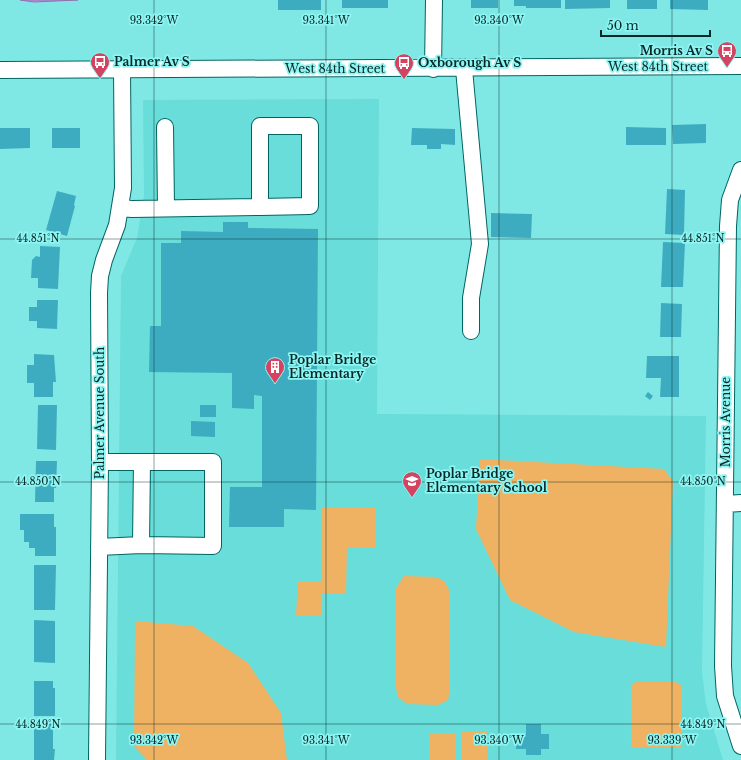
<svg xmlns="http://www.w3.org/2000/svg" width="741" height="760" font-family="'Libre Baskerville',serif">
<rect width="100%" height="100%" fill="#80e8e4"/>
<!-- built -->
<path fill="#68ddd9" d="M379,99l-2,315 329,2 -4,256 4,32 17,56h-607l5,-484 16,-38 7,-43 -1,-95z"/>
<!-- green -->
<path fill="#efb262" d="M480,459l184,10 9,12 -7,166 -92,-15 -64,-32 -34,-71z
M322,508h54v39h-29l-1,46h-25v22h-25l2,-34h24z
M404,576l33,1 8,5 5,10v98l-2,10 -10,5 -31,-1 -9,-7 -2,-9v-100z
M135,621l58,5 55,37 33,50 6,47h-140l-13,-14z
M636,682h39l5,2 2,3v60h-51v-59l2,-5z
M462,732h25v28h-25z
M430,733h25v27h-25z"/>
<!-- water -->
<path fill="#c995e7" stroke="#8e74ad" d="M20,0h58l-44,2z"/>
<!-- building -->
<path fill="#3dacc0" d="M278,0h43v10h-43z
M342,0h46v8h-46z
M471,0h27v8h-27z
M514,0h12v6h-12z
M526,0h35v8h-35z
M565,0h45v8l-45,1z
M627,0h30v9h-30z
M670,0h38v10l-38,-1z
M706,124v19l-33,1 -1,-19z
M626,127l40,1v17h-40z
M0,128h30v20l-30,1z
M52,128h28v20h-28z
M412,128l43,1v16l-14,-1v5h-14v-4h-16z
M667,189l18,1 -1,45 -19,-1z
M57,191l19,5 -2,9 1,1 -8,30 -21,-6z
M491,213l41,1 -1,24 -40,-1z
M223,222h25v6l70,1 -2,281 -32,-1v18h-55l1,-40h32v-91l-8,-1v14l-22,-1v-35l-83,-1 1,-46h11v-83h20v-12l42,1z
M663,242l22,1 -2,44h-22z
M40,246l20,1 -2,42 -20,-1v-10h-7l1,-18 4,-4 4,1z
M37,300h21l-1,29 -20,-1v-7h-8v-14h8z
M661,303l21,1 -1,33h-21z
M34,354l20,1 2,27h-3v15h-19v-14h-7v-18h7z
M647,356h32v41h-19l1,-19h-15z
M648,392l5,4 -3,4 -5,-4z
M38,405h19l-1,45 -19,-1z
M200,405h16v12h-16z
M191,421l24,1v15l-24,-1z
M36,461h21l-1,27h-2v14h-19z
M20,514h34v13h2v29h-21v-8h-6v-6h-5v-12h-4z
M34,565h22l-1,45h-21z
M34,620l21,1v42l-21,-1z
M34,681h19v7h2v28h-21z
M34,724h19v25h2l-1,11h-20z
M526,724h15v10h8v15h-8v6h-15v-6h-10l1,-15h9z"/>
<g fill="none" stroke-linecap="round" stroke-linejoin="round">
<defs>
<path id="minor" d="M433,69l1,-69
M464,69l16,175 -9,54v33
M0,70l741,-4
M165,127l1,81
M741,170l-11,30 -2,26 -5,440 2,30 16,50
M120,208l12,1 128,-2v-81h50v80l-50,1
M100,462h113v84l-72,-1 1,-83
M726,504l15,-1
M99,547l42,-2
M97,760l3,-298 -1,-169 1,-17 4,-16 13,-35 6,-37 -1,-119"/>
</defs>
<!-- minor casing -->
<use href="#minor" stroke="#006462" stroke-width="18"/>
<!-- minor -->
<use href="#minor" stroke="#fff" stroke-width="16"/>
</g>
<!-- ticks -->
<path fill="none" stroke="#052827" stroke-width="1" stroke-opacity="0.45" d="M154,0v760M326,0v760M499,0v760M672,0v760M0,239h741M0,482h741M0,724h741"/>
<!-- icons -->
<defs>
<symbol id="bus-pin" viewBox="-11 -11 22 30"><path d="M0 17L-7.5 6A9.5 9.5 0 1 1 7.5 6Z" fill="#d44461" stroke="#8ef5f2"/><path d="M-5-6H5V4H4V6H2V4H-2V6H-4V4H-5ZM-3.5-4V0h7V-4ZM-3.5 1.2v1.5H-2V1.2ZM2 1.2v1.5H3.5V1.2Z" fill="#fff"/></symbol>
<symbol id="building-pin" viewBox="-11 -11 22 30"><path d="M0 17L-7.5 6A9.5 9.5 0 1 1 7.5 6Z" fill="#d44461" stroke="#8ef5f2"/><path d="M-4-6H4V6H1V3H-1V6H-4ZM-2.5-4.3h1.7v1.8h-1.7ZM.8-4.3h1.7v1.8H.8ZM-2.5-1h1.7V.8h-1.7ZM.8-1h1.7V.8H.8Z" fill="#fff"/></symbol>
<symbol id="school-pin" viewBox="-11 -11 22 30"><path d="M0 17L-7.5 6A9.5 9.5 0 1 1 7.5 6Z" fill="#d44461" stroke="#8ef5f2"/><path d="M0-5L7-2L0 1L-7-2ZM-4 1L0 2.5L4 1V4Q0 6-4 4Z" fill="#fff"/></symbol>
</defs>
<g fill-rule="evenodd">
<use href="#bus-pin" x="716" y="40" width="22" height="30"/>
<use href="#bus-pin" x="89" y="51" width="22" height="30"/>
<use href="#bus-pin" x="393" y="52" width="22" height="30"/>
<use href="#building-pin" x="264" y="356" width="22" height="30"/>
<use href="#school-pin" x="401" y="470" width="22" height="30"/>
</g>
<g text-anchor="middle" stroke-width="3.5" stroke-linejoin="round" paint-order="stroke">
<!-- poi labels -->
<g font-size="12" font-weight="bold" fill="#052827" stroke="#8ef5f2" text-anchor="start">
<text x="713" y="55" text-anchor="end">Morris Av S</text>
<text x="114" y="66">Palmer Av S</text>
<text x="418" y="67">Oxborough Av S</text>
<text x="289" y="364">Poplar Bridge<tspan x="289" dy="14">Elementary</tspan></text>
<text x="426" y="478">Poplar Bridge<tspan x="426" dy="14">Elementary School</tspan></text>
</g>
<!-- street labels -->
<g font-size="12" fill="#052827" stroke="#8ef5f2">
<text x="658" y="71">West 84th Street</text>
<text x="335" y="73">West 84th Street</text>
<text transform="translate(100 413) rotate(-90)" y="4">Palmer Avenue South</text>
<text transform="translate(726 422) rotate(-90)" y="4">Morris Avenue</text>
</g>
</g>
<g font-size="10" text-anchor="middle" fill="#052827" stroke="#8ef5f2" stroke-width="3.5" stroke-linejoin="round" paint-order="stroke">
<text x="154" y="24">93.342°W</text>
<text x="326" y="24">93.341°W</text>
<text x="499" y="24">93.340°W</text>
<text x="38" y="242">44.851°N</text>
<text x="703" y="242">44.851°N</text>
<text x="38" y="485">44.850°N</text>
<text x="703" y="485">44.850°N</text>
<text x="38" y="728">44.849°N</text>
<text x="703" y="728">44.849°N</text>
<text x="154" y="744">93.342°W</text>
<text x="326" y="744">93.341°W</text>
<text x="499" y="744">93.340°W</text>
<text x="672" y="744">93.339°W</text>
</g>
<!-- scale -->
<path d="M601 30v6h109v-6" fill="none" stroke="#052827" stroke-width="2"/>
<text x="607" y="30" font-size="12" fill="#052827" stroke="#8ef5f2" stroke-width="3" paint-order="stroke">50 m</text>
</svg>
